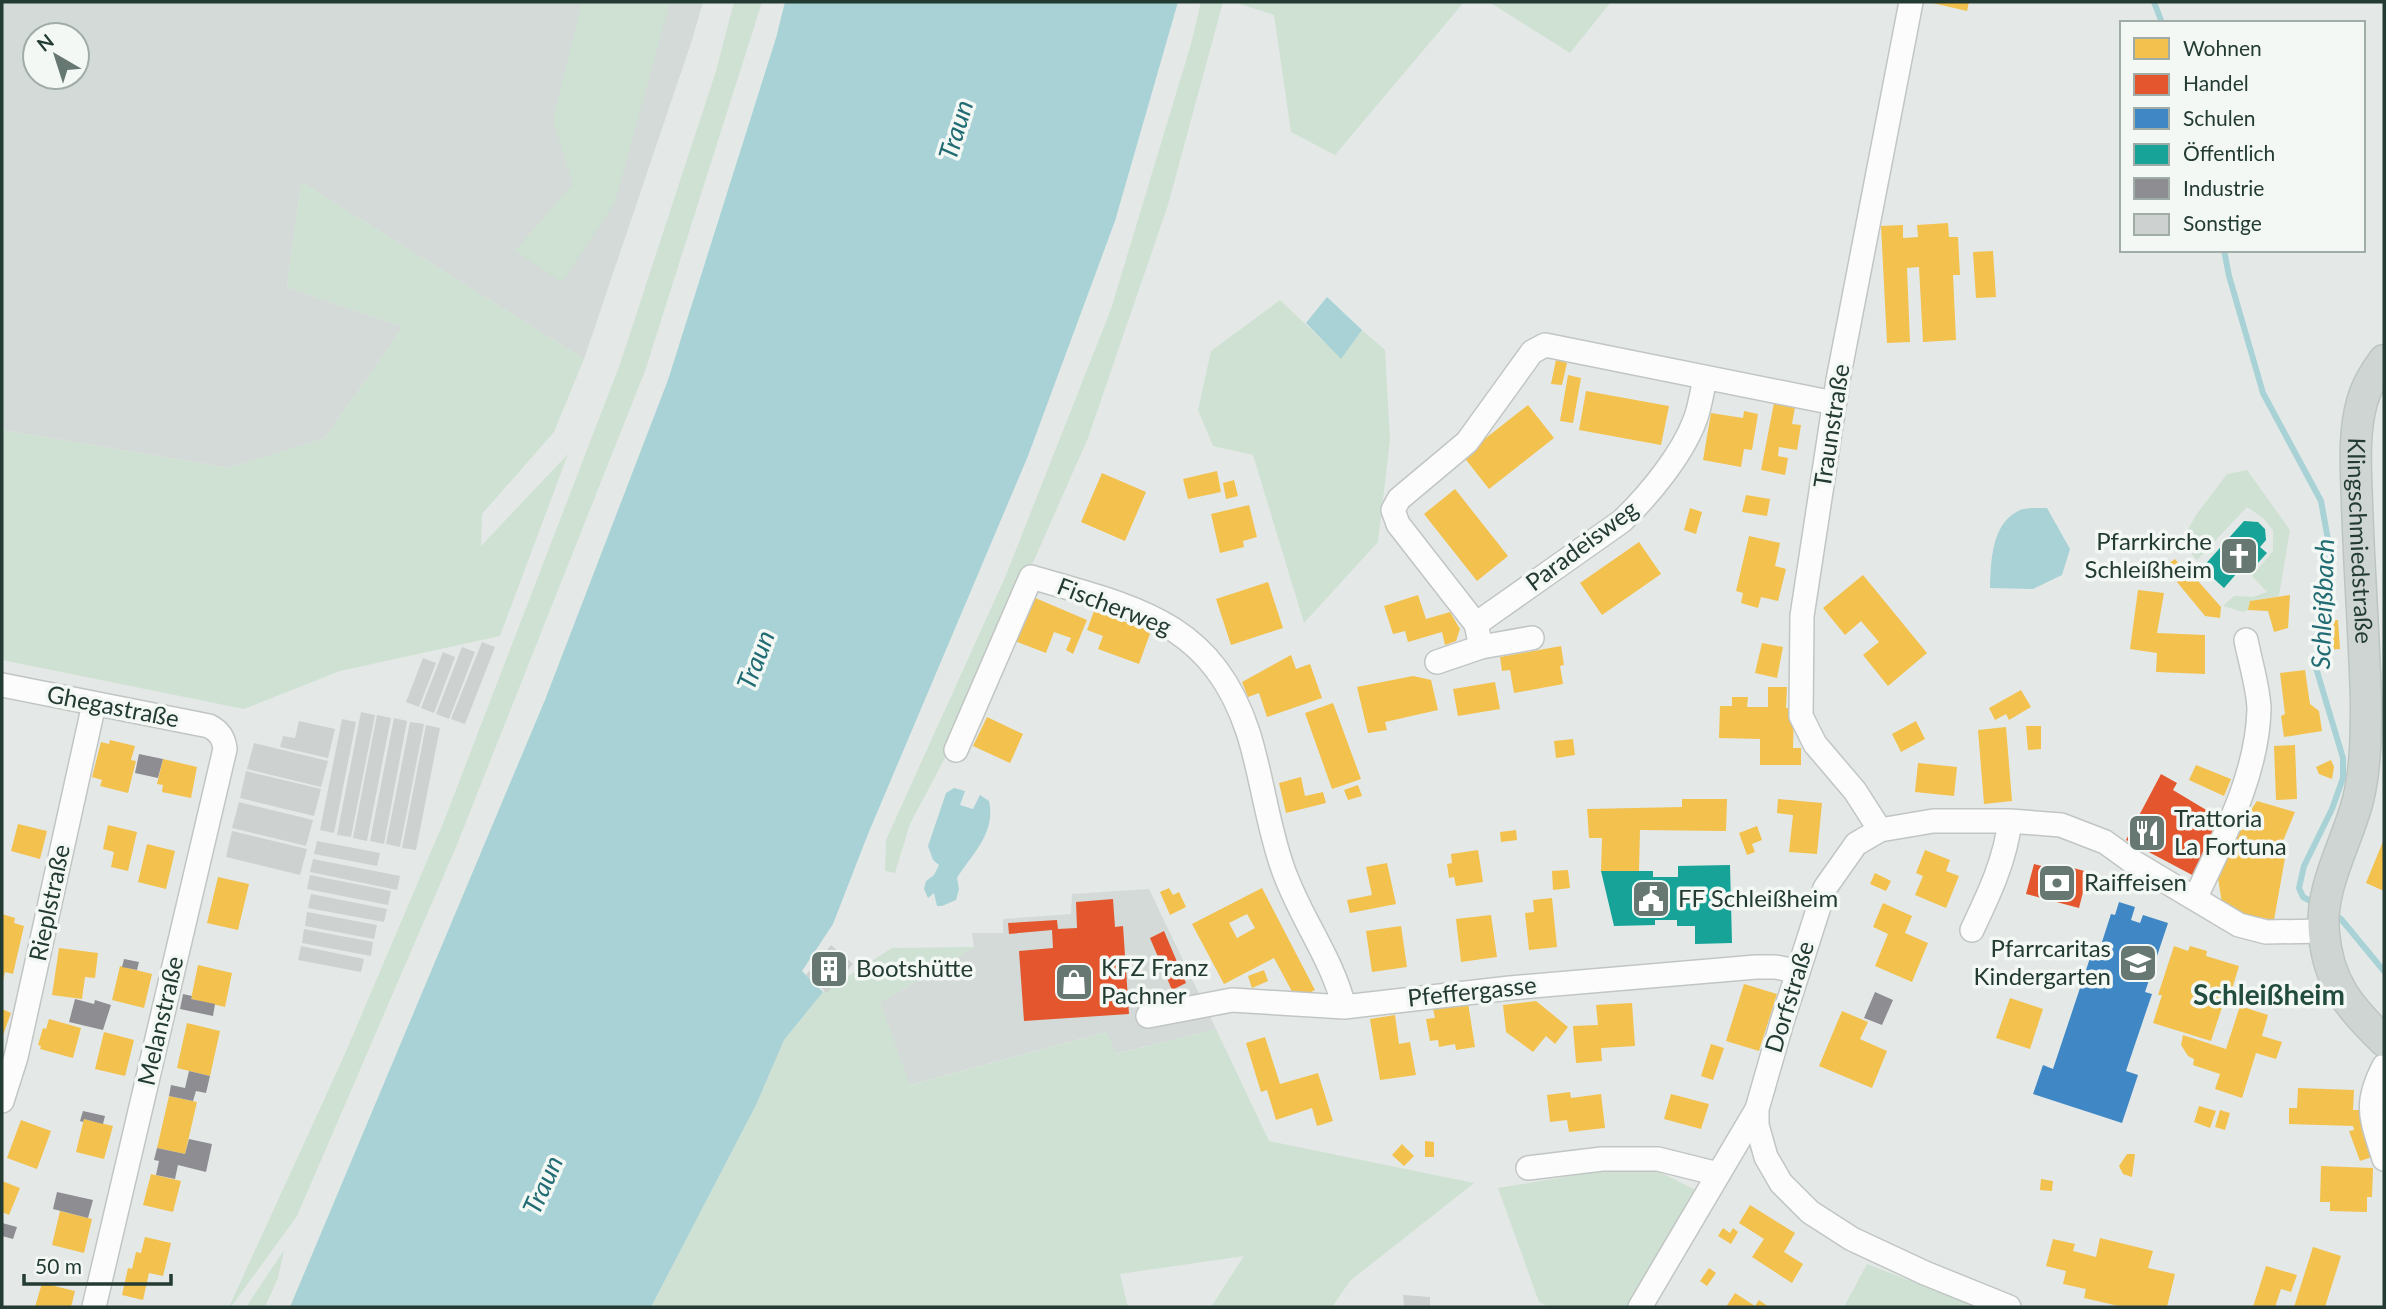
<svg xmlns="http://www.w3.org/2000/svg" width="2386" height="1309" font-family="Lato,sans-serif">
<rect width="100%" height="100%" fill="#e4e9e7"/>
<!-- built -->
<path fill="#d3dad7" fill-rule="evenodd" d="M2,2h701l-11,38 -108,319 -283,-177 -14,105 116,40 -78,111 -96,30 -227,-38zM35,35h42v42h-42z
M1149,889l67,140 -101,25 -9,-22 -197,53 -29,-82 94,-56 -2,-14h31v-14l68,-5 1,-20z"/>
<!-- green -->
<path fill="#cfe1d3" d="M582,2h88l-55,200 -53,80 -47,-31 58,-67 -20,-64z
M734,2h28l-117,369 -189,476 -159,369 -66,91h-2l115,-251 100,-235 176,-457 96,-293z
M1201,2h22l-55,203 -80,233 -132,299 -46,87 -15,49 -10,-2 1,-31 120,-265 105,-266 80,-265z
M1240,2h224l-129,153 -44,-23 -17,-117 -34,-11z
M1489,2h122l-41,51z
M301,182l283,177 -30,73 -72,82 -1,32 87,-92 -68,182 -160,35 -96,38 -242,-49v-230l227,38 96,-30 78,-111 -116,-40z
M1280,300l61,58 21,-28 23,20 5,90 -12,102 -74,81 -51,-168 -40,-9 -15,-36 13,-59z
M2247,470l43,60 -11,66 -29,5 -2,9 -5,2 -20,-6 11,-10 19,1 14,-5 -15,-16 21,-25v-21l-10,-12 -16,-11 -50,53 -16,-18 15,-27 31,-41z
M974,947l-94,56 30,82 197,-53 9,22 100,-25 53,112 205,42 -124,98 -18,26h-121l33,-51 -124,18 8,33h-477l105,-202 28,-65 39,-48 69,-44z
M1643,1164l65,32 -67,111h-92l-10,-5 -41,-114z
M284,1250l-6,28 -13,29h-19z
M1867,1264l111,43h-134z"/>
<!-- water -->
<path fill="#a8d2d5" d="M785,2h393l-63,219 -87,235 -160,378 -35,90 -31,47 21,21 -39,48 -28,65 -105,202h-361l255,-607 123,-320 108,-342z
M1327,297l35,33 -21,29 -35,-36z
M2047,508l23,41 -8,26 -29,14 -43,-1c1,-26 1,-63 28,-77 7,-4 20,-3 29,-3z
M954,788l11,3 -5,14 13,4 7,-14 9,6c7,32 -16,52 -32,77l2,11 -3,11 -14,6h-5l-3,-13 -6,5 -4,-9 2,-8 8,-6 5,-10 -6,-5 -5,-14 18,-53z"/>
<!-- homes -->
<path fill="#f2c14e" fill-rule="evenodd" d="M1928,2h41l-2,9z
M1948,223l1,14h9l2,38h-7l3,65 -33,2 -4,-75 -12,1 3,74 -23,1 -6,-117 22,-1v13l15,-1 -1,-12z
M1993,251l3,46 -20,1 -3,-46z
M1556,360l11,3 -5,22 -11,-1z
M1568,375l13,3 -8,45 -13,-2z
M1586,391l83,15 -8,39 -82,-15z
M1774,403l21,4 -3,17 9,1 -4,25 -18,-3 -1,9 10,2 -3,17 -24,-5z
M1528,405l26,33 -65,51 -26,-33z
M1744,411l14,3 -6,36 -8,-1 -3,18 -38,-7 8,-47 32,5z
M1217,471l4,21 -33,7 -5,-20z
M1102,473l44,19 -21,49 -44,-19z
M1234,480l4,16 -12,3 -3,-16z
M1455,489l53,67 -31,25 -53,-67z
M1746,495l24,4 -3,17 -25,-4z
M1249,505l8,32 -14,4 1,6 -24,6 -9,-39z
M1690,508l12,4 -6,22 -12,-4z
M1749,536l31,7 -5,23 11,3 -8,32 -17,-4 -3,11 -17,-5 2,-10 -7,-2z
M1639,542l22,32 -59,41 -22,-32z
M2175,559l10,13 -9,7 -11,-13z
M2190,572l31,35 -1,11 -15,-2 -28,-34z
M1863,575l64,78 -39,33 -25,-31 16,-13 -18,-21 -16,14 -22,-27z
M1268,582l15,46 -52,17 -15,-46z
M2138,590l26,3 -7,40 48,2v39l-49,-2 1,-19 -27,-4z
M1418,595l8,24 24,-7 10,17 -4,12 -11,4 -3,-13 -34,10 -3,-11 -12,3 -9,-28z
M2290,595l-2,33 -14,4 -6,-21 -20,-1 2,-9z
M1033,597l54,23 -14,34 -7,-4 5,-12 -17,-6 -8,21 -31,-12z
M1094,611l57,20 -12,33 -41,-15 5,-13 -16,-6z
M2338,620l2,29 -15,1 -2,-20 5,-1 -1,-8z
M1762,643l21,4 -6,31 -22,-5z
M1561,646l3,19 -4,1 3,18 -49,9 -4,-23 -8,1 -2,-14z
M1291,655l5,14 14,-5 12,34 -55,19 -8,-24 -11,4 -6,-15z
M2305,670l5,34 9,7 3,20 -38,6 -3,-21 4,-2 -5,-41z
M1413,676l18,4 7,30 -53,12 2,8 -19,3 -11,-46z
M1495,682l5,27 -42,7 -5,-27z
M1768,687h19l-1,21h8l-1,40h8v17h-41v-26l-41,-1 1,-32h12v-9h16l-1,10h21z
M2021,690l10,17 -22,13 -3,-6 -11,6 -6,-12z
M1333,703l28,76 -29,10 -27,-76z
M987,717l36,17 -13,29 -37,-17z
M1916,721l9,18 -24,13 -9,-18z
M2026,726h15v23l-13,1z
M2006,727l6,74 -28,3 -6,-74z
M1573,739l2,16 -19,3 -2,-17z
M110,740l25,6 -4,14 5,1 -8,32 -28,-7 2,-6 -10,-3 9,-35 8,2z
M2295,745l2,54 -21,1 -2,-54z
M163,759l34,8 -6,31 -29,-6 1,-7 -6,-1z
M2331,760l3,7 -2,12 -13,-5 -3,-7z
M1918,763l39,4 -3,29 -39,-4z
M2196,765l35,14 -7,17 -35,-16z
M1301,777l4,19 18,-4 3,11 -40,10 -7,-30z
M1358,785l4,11 -14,4 -4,-10z
M1682,799h45l-1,32 -86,-1 -1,41h-38l1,-33h-13l-2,-29 95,-2z
M1778,799l44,4 -5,51 -28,-2 4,-37 -16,-2z
M2257,801l38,11 -12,29 4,6 -13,73 -51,-10 -5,-32 16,-43z
M18,824l29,7 -7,28 -29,-8z
M108,825l29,7 -9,39 -17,-4 3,-15 -11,-3z
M1757,826l5,14 -10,4 3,8 -8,3 -8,-22z
M1516,830l1,10 -16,2 -1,-10z
M2384,839v52l-18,-8z
M147,844l28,7 -9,38 -28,-7z
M1478,850l5,32 -27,4 -2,-9 -5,1 -2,-14 5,-1 -1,-9z
M1925,850l25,10 -4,11 13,5 -13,32 -31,-13 8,-19 -7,-3z
M1387,863l9,41 -46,9 -3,-13 25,-5 -6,-28z
M1568,870l2,18 -17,2 -1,-19z
M1875,873l16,8 -5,10 -16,-7z
M218,877l31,7 -11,46 -31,-7z
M1169,888l4,7 6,-3 7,15 -16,8 -10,-23z
M1262,888l53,102 -19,9 -22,-41 -50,26 -32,-60zM1247,914l8,14 -18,10 -8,-15z
M1552,898l5,49 -28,3 -4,-37 9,-1 -1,-12z
M1883,903l29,13 -7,17 23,10 -16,39 -37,-16 13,-32 -15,-7z
M2,914l13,4 -1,5 10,3 -11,48 -8,-2 -2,9z
M1491,915l6,42 -36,5 -5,-43z
M1401,926l6,41 -35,5 -6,-41z
M2174,946l14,5 2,-5 17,5 -1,5 33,10 -10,33 -4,-1 -14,43 -58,-18 9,-28h-4z
M59,948l39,5 -3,25 -10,-1 -3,22 -30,-4z
M198,965l34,8 -7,34 -34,-8z
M120,966l32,8 -8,34 -32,-8z
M1264,970l4,11 -16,7 -4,-12z
M1744,984l33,10 -18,57 -33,-10z
M2010,998l33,11 -13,40 -34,-11z
M1536,1001l32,26 -13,17 -9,-8 -13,16 -27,-20 -3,-27z
M1468,1003l7,44 -19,3 -1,-6 -16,3 -1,-7 -8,1 -4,-22 9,-1 -2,-9z
M1632,1003l3,43 -34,2 1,13 -26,2 -3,-37 25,-1 -2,-20z
M2240,1006l28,9 -6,21 20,6 -6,17 -20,-6 -14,45 -27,-9 5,-15 -27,-9 1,-6 -6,-3 -7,-11 2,-10 43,14z
M2,1009l9,4 -9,25z
M1842,1011l26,11 -8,17 27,12 -15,37 -53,-22z
M1395,1015l4,29 11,-2 6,33 -36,5 -10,-61z
M49,1019l32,9 -8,30 -33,-9 1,-3 -3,-1 5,-17 3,1z
M187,1023l33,8 -10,45 -33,-8z
M104,1032l30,8 -9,36 -30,-7z
M1265,1037l15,47 38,-11 15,48 -16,5 -5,-18 -36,12 -9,-30 -6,2 -15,-49z
M1711,1044l13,4 -11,32 -12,-4z
M2298,1088l56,2 -1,20h10l15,45 -18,6 -11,-30 5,-1 -1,-4 -64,-2v-16h8z
M1570,1092l1,6 30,-4 4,34 -36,4 -2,-12 -17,2 -3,-27z
M1671,1094l38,10 -8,25 -37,-10z
M169,1096l28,6 -12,52 -28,-6z
M2199,1106l17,5 -6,17 -16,-6z
M2220,1110l10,3 -5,17 -10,-3z
M84,1119l29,7 -9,33 -28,-7z
M21,1120l30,11 -14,38 -30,-11z
M1425,1141l9,1v15h-9z
M1402,1144l12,12 -10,10 -12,-11z
M2127,1154h8l-3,23 -9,-3 -4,-8z
M2321,1166l52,2 -1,29h-5v15l-37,-1v-9h-10z
M151,1174l30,7 -8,31 -30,-7z
M2041,1179l12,2 -1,10 -12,-1z
M2,1181l18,7 -11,27 -7,-3z
M1750,1205l45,28 -11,19 19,12 -11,19 -40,-26 12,-18 -25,-16z
M60,1211l32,8 -8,34 -32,-8z
M1723,1228l7,5 3,-5 5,4 -7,12 -13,-8z
M145,1237l26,6 -8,33 -14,-3 -6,27 -21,-5 6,-27 4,1 4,-17 5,1z
M2100,1238l53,13 -5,17 27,6 -8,33h-44l-39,-9 2,-9 -23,-5 3,-13 -20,-5 7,-27 22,5 -2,7 23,6z
M2313,1247l28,9 -16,51h-31z
M2266,1266l31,9 -6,17 -10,-3 -6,18h-22z
M1709,1268l7,5 -9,13 -7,-5z
M42,1283l33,8 -4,16h-36z
M1735,1293l20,13 4,-6 10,7h-43z"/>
<!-- shops -->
<path fill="#e4572e" d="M2161,774l16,9 -4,7 50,30 -27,57 -70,-37z
M2034,864l27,7 1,-6 26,7 -9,36 -53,-14z
M1113,899l2,28 8,-1 6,88 -105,7 -5,-70 34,-3 -1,-18 -43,4 -1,-11 49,-3 1,9 19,-1 -1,-26z
M1164,931l22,52 -14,7 -22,-52z"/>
<!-- schools -->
<path fill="#3f88c5" d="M2119,902l16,5 -4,13 9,3 3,-8 25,8 -23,69 7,2 -26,77 12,4 -16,48 -89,-29 10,-29 10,4 42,-126 6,2 10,-31 4,1z"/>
<!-- public -->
<path fill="#17a398" d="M2244,521l14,1 7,7 1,11 -6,7 7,6 -10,11 -7,-6 -26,30 -22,-20z
M1730,865l2,78 -37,1v-18h-18v-6h-22v5l-41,1 -13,-55h52v6h25v-11z"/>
<!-- industry -->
<path fill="#8d8d92" d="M139,754l24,5 -5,19 -23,-5z
M124,959l15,3 -2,8 -15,-3z
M1875,992l18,8 -11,25 -18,-7z
M183,994l9,2 -1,3 24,5 -2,12 -33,-7z
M75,999l19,5 1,-4 16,5 -8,25 -34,-8z
M189,1071l21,5 -4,17 -10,-2 -3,10 -24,-5 2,-11 14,3z
M83,1111l22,5 -2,8 -19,-5 -1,3 -3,-1z
M189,1139l23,5 -6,28 -28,-7 -3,14 -19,-4 3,-14 -5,-1 3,-12 28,6z
M57,1192l36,8 -5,18 -35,-9z
M2,1223l15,4 -4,12 -11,-3z"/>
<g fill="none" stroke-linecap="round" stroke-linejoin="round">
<!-- stream -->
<path stroke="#a8d2d5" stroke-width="6" d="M2154,2l8,21
M2224,250l5,26 34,117 58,108 8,44 -11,77 -2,46 27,90v20l-11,31 -28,57 -5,22 4,9 13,7
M2332,913l9,6 43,52"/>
</g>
<!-- building -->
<path fill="#cdd2d0" d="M482,642l13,5 -30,77 -14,-5z
M462,647l13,5 -26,67 -13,-5z
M443,652l12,5 -21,56 -13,-5z
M423,658l13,5 -17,44 -13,-5z
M361,712l14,3 -24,122 -14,-2z
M377,715l14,3 -24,123 -14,-3z
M394,718l13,3 -23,123 -14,-3z
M342,719l14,3 -22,111 -14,-3z
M299,721l36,8 -7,29 -48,-11 3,-11 12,2z
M410,722l14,2 -24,123 -14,-3z
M426,725l14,3 -24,122 -14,-2z
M254,743l74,18 -7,26 -74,-18z
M246,771l75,18 -7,27 -74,-18z
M239,802l74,18 -7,26 -74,-18z
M232,831l75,18 -7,26 -74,-18z
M317,841l63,12 -3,13 -63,-12z
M313,859l87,17 -3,14 -87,-18z
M310,875l81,16 -3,14 -81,-16z
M311,894l76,15 -3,13 -76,-14z
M307,912l70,13 -3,14 -69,-13z
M304,929l69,13 -2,14 -69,-13z
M831,945l22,19 -26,29 -21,-18z
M301,946l63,13 -3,13 -63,-12z
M1403,1295l27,2v10h-26z"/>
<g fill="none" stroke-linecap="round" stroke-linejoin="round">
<defs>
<path id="minor" d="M1476,624l146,-103c27,-26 60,-66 73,-101 5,-13 7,-28 10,-42
M1481,647l51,-9
M1437,662l44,-15 -5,-23 -78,-100 -5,-14 6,-11 68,-57 65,-90 13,-7 289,58
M2,685l207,41c10,5 15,12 16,23l-131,558
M956,750l75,-173c102,30 180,43 217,155 14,44 19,91 34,134 16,49 50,91 62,141
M1880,830l-25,-39 -40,-47 -14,-28 1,-100 36,-236 73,-378
M2195,899c27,-59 62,-122 64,-189 0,-20 -9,-49 -13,-70
M1972,930c17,-36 33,-69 38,-109
M1148,1016l84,-16 112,7 166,-19 246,-21h19l22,4
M2384,1066c-21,40 -12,53 0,93
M2,1101l14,-44 78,-353
M1528,1168l74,-9h56l60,15
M1640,1307l117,-198
M2009,1307l-84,-34 -73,-34 -42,-27 -29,-29 -15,-26 -9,-32v-16l25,-87 43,-134 31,-44 24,-14 53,-9h77l51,4 44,17 25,18 109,65 27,7 57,-1"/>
<g id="major">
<path id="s1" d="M2384,360c-9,12 -18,27 -22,42 -9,32 -6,68 -5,101 2,65 7,131 9,197 0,33 0,67 -8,100 -11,43 -39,88 -34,133 4,50 26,75 60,108"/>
</g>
</defs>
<!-- minor casing -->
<use href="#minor" stroke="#c1c6c4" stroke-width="26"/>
<!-- major casing -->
<use href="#major" stroke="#bdc5c2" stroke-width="33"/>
<!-- minor -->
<use href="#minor" stroke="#fbfcfb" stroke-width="23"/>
<!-- major -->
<use href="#major" stroke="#ced5d3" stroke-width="30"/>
</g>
<!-- icons -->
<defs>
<symbol id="church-square" viewBox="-11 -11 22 22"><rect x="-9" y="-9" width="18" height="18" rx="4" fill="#677872" stroke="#f3f8f5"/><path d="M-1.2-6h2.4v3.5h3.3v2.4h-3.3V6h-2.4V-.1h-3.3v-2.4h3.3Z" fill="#fff"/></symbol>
<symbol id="restaurant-square" viewBox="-11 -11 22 22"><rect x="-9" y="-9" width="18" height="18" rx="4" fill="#677872" stroke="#f3f8f5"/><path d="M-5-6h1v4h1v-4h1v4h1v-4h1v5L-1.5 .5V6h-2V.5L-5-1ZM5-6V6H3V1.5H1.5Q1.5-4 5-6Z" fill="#fff"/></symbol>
<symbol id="bank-square" viewBox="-11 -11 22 22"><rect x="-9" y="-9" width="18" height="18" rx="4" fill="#677872" stroke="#f3f8f5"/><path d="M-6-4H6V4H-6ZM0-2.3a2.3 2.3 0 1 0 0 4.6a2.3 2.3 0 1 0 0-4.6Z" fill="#fff"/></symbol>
<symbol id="civic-square" viewBox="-11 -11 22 22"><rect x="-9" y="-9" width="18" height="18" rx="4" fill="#677872" stroke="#f3f8f5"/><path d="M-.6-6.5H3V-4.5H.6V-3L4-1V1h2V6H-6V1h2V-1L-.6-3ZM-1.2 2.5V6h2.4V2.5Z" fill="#fff"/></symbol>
<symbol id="school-square" viewBox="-11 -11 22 22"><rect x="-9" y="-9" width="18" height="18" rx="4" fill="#677872" stroke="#f3f8f5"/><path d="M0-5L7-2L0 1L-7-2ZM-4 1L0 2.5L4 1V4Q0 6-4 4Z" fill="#fff"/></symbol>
<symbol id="building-square" viewBox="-11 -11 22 22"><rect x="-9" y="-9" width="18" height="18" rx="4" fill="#677872" stroke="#f3f8f5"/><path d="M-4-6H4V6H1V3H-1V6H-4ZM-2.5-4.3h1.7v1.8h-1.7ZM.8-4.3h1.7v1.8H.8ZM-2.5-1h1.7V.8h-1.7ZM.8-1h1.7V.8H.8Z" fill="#fff"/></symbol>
<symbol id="shop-square" viewBox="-11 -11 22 22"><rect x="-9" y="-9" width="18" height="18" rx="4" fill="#677872" stroke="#f3f8f5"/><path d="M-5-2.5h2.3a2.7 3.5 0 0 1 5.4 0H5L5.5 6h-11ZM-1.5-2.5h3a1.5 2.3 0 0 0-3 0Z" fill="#fff"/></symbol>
</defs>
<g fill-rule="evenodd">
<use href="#church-square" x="2217" y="534" width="44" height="44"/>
<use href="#restaurant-square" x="2125" y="811" width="44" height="44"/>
<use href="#bank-square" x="2035" y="861" width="44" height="44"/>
<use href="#civic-square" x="1629" y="877" width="44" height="44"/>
<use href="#school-square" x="2116" y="941" width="44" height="44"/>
<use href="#building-square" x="807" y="947" width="44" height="44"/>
<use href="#shop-square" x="1052" y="960" width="44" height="44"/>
</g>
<g text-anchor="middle" stroke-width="7" stroke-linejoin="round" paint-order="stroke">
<!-- street labels -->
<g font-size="24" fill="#233b33" stroke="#f3f8f5">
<text transform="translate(1832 426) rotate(-81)" y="8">Traunstraße</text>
<text dy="8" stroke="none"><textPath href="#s1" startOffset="187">Klingschmiedstraße</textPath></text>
<text transform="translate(1582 546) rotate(-37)" y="8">Paradeisweg</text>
<text transform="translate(1114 607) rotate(21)" y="8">Fischerweg</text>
<text transform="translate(113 707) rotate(11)" y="8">Ghegastraße</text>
<text transform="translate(50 903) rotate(-78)" y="8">Rieplstraße</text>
<text transform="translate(1472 992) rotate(-6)" y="8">Pfeffergasse</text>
<text transform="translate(1790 997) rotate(-73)" y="8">Dorfstraße</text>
<text transform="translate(161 1021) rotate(-77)" y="8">Melanstraße</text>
</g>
<!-- poi labels -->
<g font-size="24" fill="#233b33" stroke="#f3f8f5" text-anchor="start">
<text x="2212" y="550" text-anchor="end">Pfarrkirche<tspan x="2212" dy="28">Schleißheim</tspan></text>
<text x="2174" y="827">Trattoria<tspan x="2174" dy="28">La Fortuna</tspan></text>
<text x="2084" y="891">Raiffeisen</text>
<text x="1678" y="907">FF Schleißheim</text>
<text x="2111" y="957" text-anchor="end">Pfarrcaritas<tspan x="2111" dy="28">Kindergarten</tspan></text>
<text x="1101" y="976">KFZ Franz<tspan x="1101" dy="28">Pachner</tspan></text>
<text x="856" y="977">Bootshütte</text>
</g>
<!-- water labels -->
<g font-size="26" font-style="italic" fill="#216b73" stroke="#f3f8f5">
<text transform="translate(956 130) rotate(-73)" y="9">Traun</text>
<text transform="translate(2323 604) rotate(-88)" y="9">Schleißbach</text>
<text transform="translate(756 660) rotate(-69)" y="9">Traun</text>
<text transform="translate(543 1185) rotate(-66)" y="9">Traun</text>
</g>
<!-- quarter labels -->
<g font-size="28" font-weight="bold" fill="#214c3e" stroke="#f3f8f5">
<text x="2269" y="1005">Schleißheim</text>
</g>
</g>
<!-- border -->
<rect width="2386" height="1309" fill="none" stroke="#233b33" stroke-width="7"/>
<!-- legend -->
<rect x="2120" y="21" width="245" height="231" fill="#f3f8f5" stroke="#a0aca7" stroke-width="2"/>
<rect x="2134" y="38" width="35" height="21" fill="#f2c14e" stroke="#a0aca7" stroke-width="2"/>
<text x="2183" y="56" font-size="21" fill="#233b33">Wohnen</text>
<rect x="2134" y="74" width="35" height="21" fill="#e4572e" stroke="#a0aca7" stroke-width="2"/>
<text x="2183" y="91" font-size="21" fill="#233b33">Handel</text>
<rect x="2134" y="108" width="35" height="21" fill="#3f88c5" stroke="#a0aca7" stroke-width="2"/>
<text x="2183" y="126" font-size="21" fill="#233b33">Schulen</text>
<rect x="2134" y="144" width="35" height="21" fill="#17a398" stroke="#a0aca7" stroke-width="2"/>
<text x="2183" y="161" font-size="21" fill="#233b33">Öffentlich</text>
<rect x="2134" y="178" width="35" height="21" fill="#8d8d92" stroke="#a0aca7" stroke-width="2"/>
<text x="2183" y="196" font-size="21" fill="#233b33">Industrie</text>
<rect x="2134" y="214" width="35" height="21" fill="#cdd2d0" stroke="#a0aca7" stroke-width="2"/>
<text x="2183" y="231" font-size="21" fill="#233b33">Sonstige</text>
<!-- north arrow -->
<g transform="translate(56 56) rotate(321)"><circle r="33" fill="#f3f8f5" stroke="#a0aca7" stroke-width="2"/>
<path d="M0-5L12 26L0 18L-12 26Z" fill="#677872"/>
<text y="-10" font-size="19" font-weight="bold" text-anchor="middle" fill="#233b33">N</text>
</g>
<!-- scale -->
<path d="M24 1274v10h147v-10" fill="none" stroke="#233b33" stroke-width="3.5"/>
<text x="35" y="1274" font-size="21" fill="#233b33" stroke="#f3f8f5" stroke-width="5" paint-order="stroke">50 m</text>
</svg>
